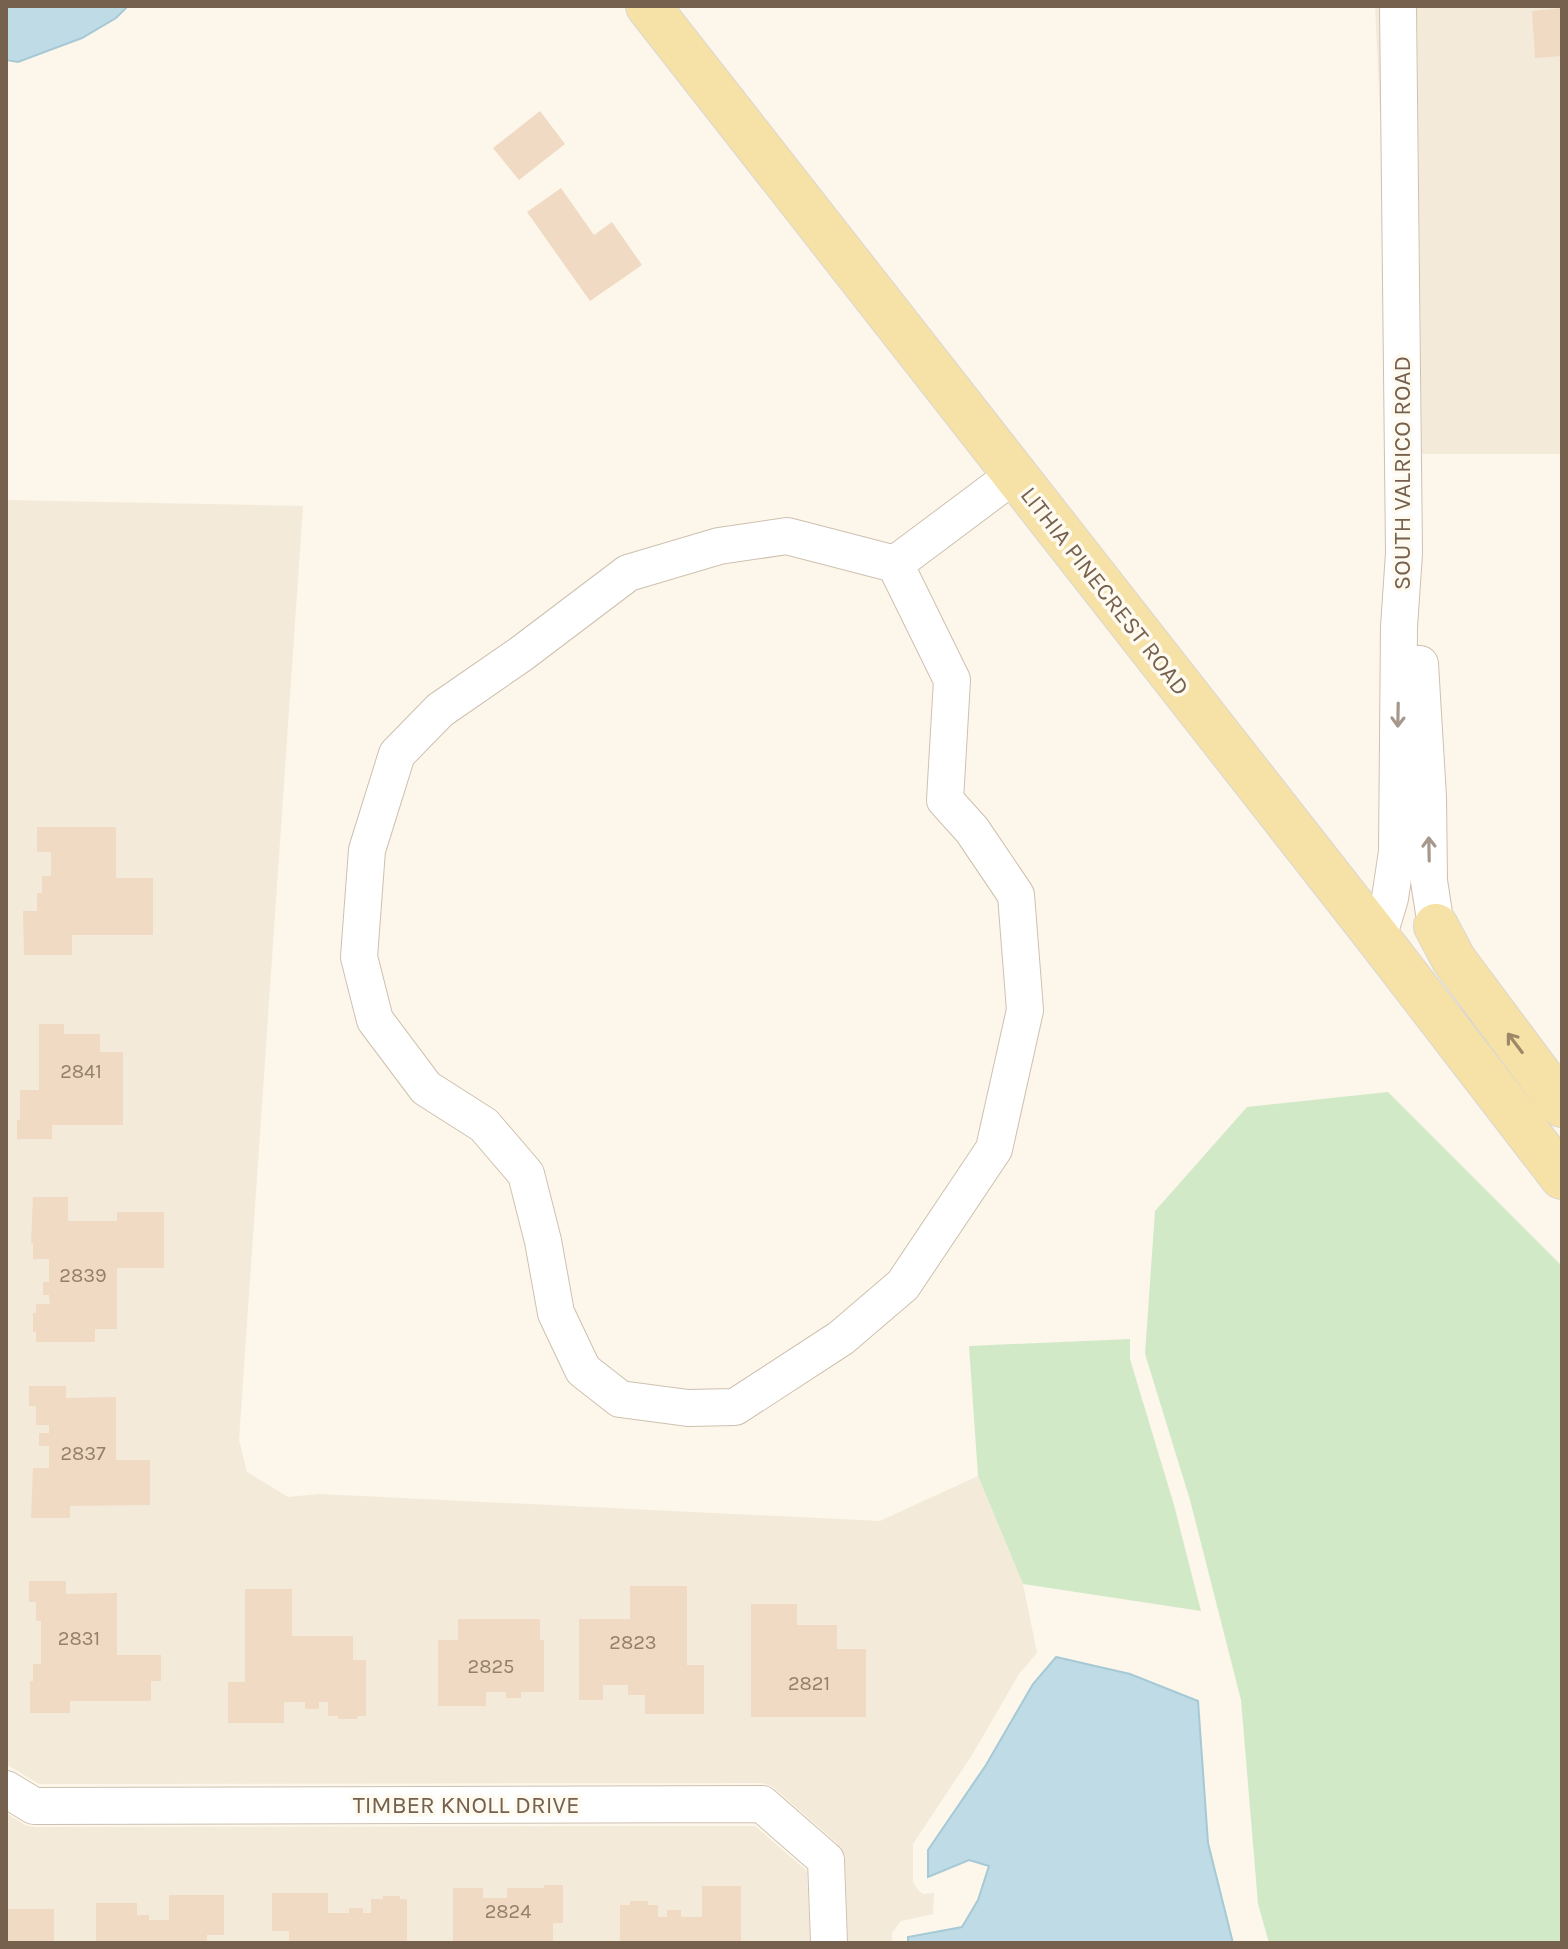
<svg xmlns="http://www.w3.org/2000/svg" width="1568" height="1949" font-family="Karla,sans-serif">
<rect width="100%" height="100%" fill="#fcf7ea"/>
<!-- residential -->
<path fill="#f3ead9" d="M1375,6h4l2,126z
M1417,6h145v448h-140z
M6,500l297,6 -64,934 8,32 41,25 31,-3 561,27 98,-45 45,108 14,69 -18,21 -47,81 -59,89v38l6,9 4,3 11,-1 -1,21 -32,7 -9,12v10h-44l-3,-84 -8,-16 -64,-56 -11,-4 -723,1 -33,-20z
M6,1813l19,12 9,2 721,-1 52,45 3,72h-804z"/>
<!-- green -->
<path fill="#d2e9c8" d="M1388,1092l174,174v677h-293l-11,-39 -17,-204 -51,-200 -45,-146 10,-143 92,-104z
M1130,1339v20l44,146 27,106 -178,-27 -45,-108 -9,-130z"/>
<!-- water -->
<path fill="#bfdbe5" stroke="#a6c9d6" stroke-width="2" d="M6,6h122l-12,12 -34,20 -64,24 -12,-2z
M1056,1657l74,17 68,27 10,142 25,100h-325v-6l54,-10 16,-27 11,-34 -20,-6 -41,17v-27l58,-85 47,-81z"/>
<!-- building -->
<path fill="#f0dac3" d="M1562,8v48l-27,2 -3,-47z
M540,111l25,33 -46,36 -26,-32z
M561,188l33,47 18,-13 30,43 -52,36 -63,-89z
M37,827h79v51h37v57h-81v20h-48l-1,-44h14v-18h5v-17h9v-24h-14z
M39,1024h25v10h36v18h23v73h-71v14h-35v-19h3v-30h19z
M33,1197h35v24h49v-9h47v56h-47v61h-22v13h-59v-10h-3v-19h3v-9h14l-1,-9h-6v-13h6v-23h-16v-16h-2z
M29,1386h37v12l50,-1v63h34v45l-80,1v12h-39l2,-50h16v-22h-10v-13h10v-8h-13v-19h-7z
M29,1581h37v13l51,-1v62h44v26h-10v20h-81v12h-40v-32h3v-17h8v-43h-5v-19h-7z
M630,1586h57v79h17v49h-59v-19h-17v-10h-25v15h-24v-81h51z
M245,1589h47v47h61v24h13v56h-9v3h-19v-3h-10v-14h-9v7h-14v-7h-21v21h-56v-41h17z
M751,1604h46v21h40v24h29v68h-115z
M458,1619h82v21h4v52h-23v6h-15v-6h-20v14h-48v-66h20z
M544,1885h19v38h-10v20h-100v-55h30v10h24v-10h37z
M702,1886h39v57h-121v-38h10v-4h18v4h10v12h9v-7h14v7h21z
M272,1893h56v20h21v-5h14v5h8v-14h12v-3h17v3h7v44h-118v-12h-17z
M169,1895h55v40h-17v8h-111v-40h41v12h12v5h20z
M6,1909h48v34h-48z"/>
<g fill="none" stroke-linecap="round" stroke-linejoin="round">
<defs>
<path id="minor" d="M895,564l57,116 -7,120 27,30 44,65 9,115 -31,139 -91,136 -62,53 -106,69 -47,1 -68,-9 -37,-29 -27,-57 -13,-72 -17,-67 -42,-49 -58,-37 -51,-68 -16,-63 8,-107 30,-96 43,-44 81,-56 107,-81 91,-27 68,-10 108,28 119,-89
M1420,664l8,133 1,84 7,45
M1378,938l12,-40 7,-46 2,-225 5,-74 -6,-547
M6,1789l28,17 728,-2 64,56 3,83"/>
<path id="major" d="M648,6l730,932 184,239
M1436,926l18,34 108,145"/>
</defs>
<!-- minor casing -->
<use href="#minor" stroke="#cec0b0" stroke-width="38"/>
<!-- major casing -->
<use href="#major" stroke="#dbd6d1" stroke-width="46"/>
<!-- minor -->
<use href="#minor" stroke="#fff" stroke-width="36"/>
<!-- major -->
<use href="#major" stroke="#f6e2a7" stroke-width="44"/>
</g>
<!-- one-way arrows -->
<defs><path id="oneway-shaft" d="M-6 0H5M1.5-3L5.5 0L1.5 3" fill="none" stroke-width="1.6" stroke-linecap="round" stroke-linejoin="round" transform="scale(2)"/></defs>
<g stroke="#a6988c">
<use href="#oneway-shaft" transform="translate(1398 715) rotate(91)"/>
<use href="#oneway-shaft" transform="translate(1429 849) rotate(-91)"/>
</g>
<use stroke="#9c8869" href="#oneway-shaft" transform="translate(1515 1043) rotate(-127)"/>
<g text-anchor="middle" stroke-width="7" stroke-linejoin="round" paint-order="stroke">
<!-- number labels -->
<g font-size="20" fill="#947f6b">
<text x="81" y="1078">2841</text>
<text x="83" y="1282">2839</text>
<text x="83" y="1460">2837</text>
<text x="79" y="1645">2831</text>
<text x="633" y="1649">2823</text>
<text x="491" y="1673">2825</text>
<text x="809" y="1690">2821</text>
<text x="508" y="1918">2824</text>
</g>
<!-- street labels -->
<g font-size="24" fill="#76614e" stroke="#fefaf0">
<text transform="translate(1402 473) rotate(-90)" y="8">SOUTH VALRICO ROAD</text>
<text transform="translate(1105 591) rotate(52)" y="8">LITHIA PINECREST ROAD</text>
<text x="466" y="1813">TIMBER KNOLL DRIVE</text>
</g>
</g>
<!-- border -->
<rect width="1568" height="1949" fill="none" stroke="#76614e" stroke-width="16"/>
</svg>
